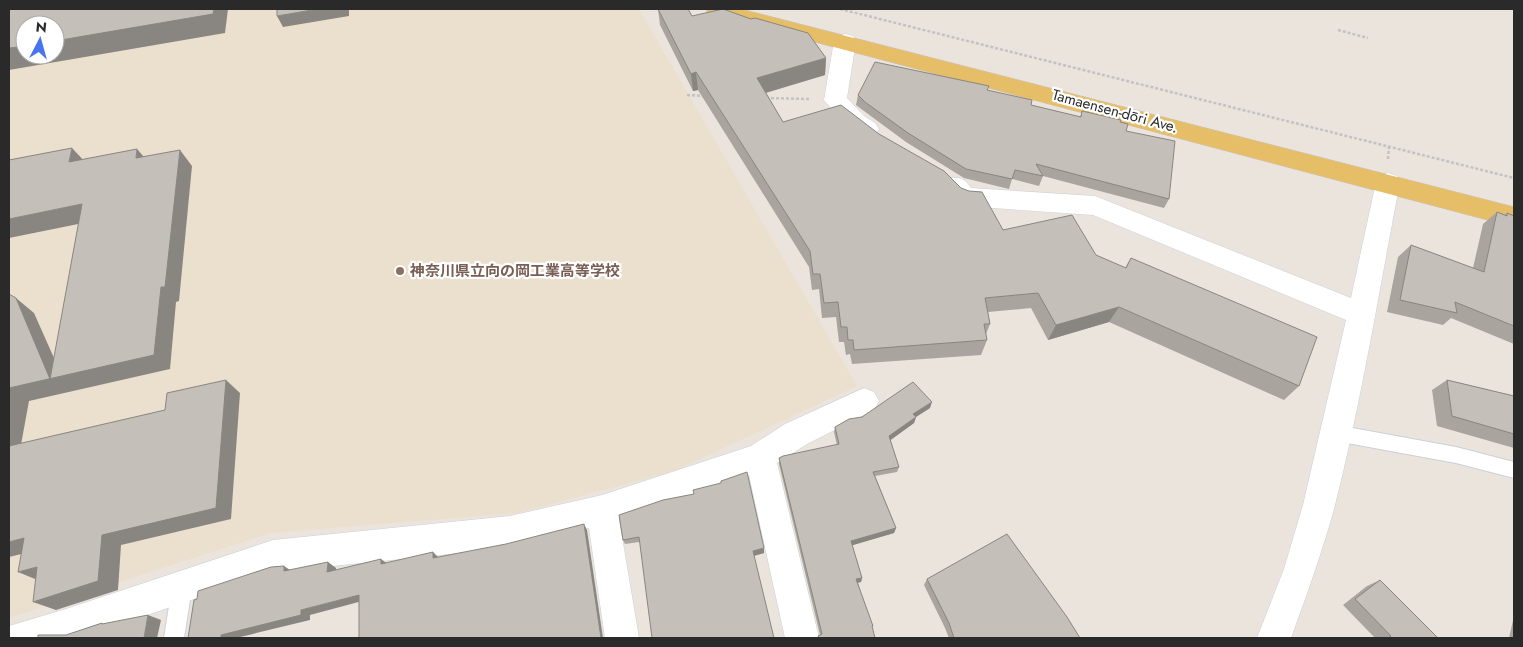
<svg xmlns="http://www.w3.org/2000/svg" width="1523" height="647" font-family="Jost,'Noto Sans JP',sans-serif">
<rect width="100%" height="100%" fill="#ebe4dd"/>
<!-- education -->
<path fill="#ebdfce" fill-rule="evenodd" d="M9,9h630l218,377 -183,85 -157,42 -246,20 -262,85zM25,25h30v30h-30z"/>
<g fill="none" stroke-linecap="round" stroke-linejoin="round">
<defs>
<path id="lane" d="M1336,425l120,22 58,15v16l-58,-15 -120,-22 -6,-2 -3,-6 3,-6z
M182,577l7,3 3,7 -8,51h-20l8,-51 3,-7z"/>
<path id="street" d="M845,34l8,2 3,5 -9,57 17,18 11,7 4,6 -4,6 -8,2 -19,-9 -24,-28 10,-59 3,-5z
M1388,173l9,3 3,6c-21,108 -38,217 -65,323 -12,45 -28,89 -44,133h-34l27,-69 19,-64 43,-185 -253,-105 -129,-9 -9,-2 -11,-18 3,-7c12,-3 17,-1 24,9l124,8 256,102 25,-116 3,-6z
M864,388l10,4 5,9 -5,9 -67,34 -30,19 42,175h-34l-36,-163 -130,44 20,119h-34l-16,-110 -79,20 -237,24 -193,66h-71v-12l57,-17 207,-69 237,-24 92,-21 149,-49 34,-22z"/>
<path id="primary" d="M706,9h35l773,198v20l-805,-213z"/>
</defs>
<!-- lane casing -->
<use href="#lane" stroke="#cbd0db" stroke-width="2"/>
<!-- street casing -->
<use href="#street" stroke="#cbd0db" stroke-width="1"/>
<!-- primary casing -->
<use href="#primary" stroke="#c3c3c3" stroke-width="1"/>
<!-- path -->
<path stroke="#c3c3c3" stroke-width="2.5" stroke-dasharray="3 2" stroke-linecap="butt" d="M840,9l674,169
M1338,30l30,8
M687,95l17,1
M766,98l43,1
M1388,159l1,-13"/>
<!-- lane -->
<use href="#lane" fill="#fff" fill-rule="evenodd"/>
<!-- street -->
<use href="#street" fill="#fff" fill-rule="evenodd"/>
<!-- primary -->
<use href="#primary" fill="#e6be67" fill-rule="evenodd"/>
</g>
<!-- wall -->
<path fill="#a9a49e" d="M658,9h30l4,7 134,42 -1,17 -59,18 17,29 220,108 93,25 29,13 6,-10 168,128 -15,14 -175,-78 -61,18 -17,-32 -43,4 2,12 -4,10 1,6 -6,15 -129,9 -2,-10 -4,1 -2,-13h-5l-3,-25 -14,1 -3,-29 -7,1 -3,-23 -111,-177 -5,1 -33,-66z
M987,90l44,15 49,12 2,-6 38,11 49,77 -5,9 -121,-32 -4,10 -27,-7 -3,10 -45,-11 -58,-36 -42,-31 -8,-6 2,-10z
M1497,212l8,3 2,-2 7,3v128l-63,-26 -8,7 -56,-13 11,-55 13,-12 62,23 10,-44z
M1447,380l67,16v52l-77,-22 -5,-36z
M930,408l-14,9 -2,6 -24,17 9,27 -2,5 -22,4 21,52 -2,5 -42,12 10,33 -1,4 -3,1 17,55h-57v-2l2,-1 -41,-171v-6l58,-13 -3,-13 1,-5z
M619,515l145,38 -10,3 -115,-14 -14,2 -2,-4z
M927,579l153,59h-131l-4,-10 -21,-43z
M1380,580l58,58h-63l-32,-33 24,-19z
M1514,616v22h-5z"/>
<!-- shaded-wall -->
<path fill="#898681" d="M214,9h14l-3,24 -216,37v-22l16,-2v9h30v-14z
M318,9h31v7l-66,11 -6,-11z
M826,58l-1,17 -67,20 -1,-17z
M696,72l2,18 -5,1 -2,-17z
M72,148l15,16 -18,-2z
M137,149l14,16 -15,-7z
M180,150l12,16 -13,135 -3,1 -6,67 -141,32 -11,60 -9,-5v-66l7,-92 18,15 28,63 99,-89z
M82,204l16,16 -89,18v-19z
M1119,307l-10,15 -61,18 8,-15z
M226,380l14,13 -9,126 -110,26 -3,45 -62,20 -23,-8 69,-67z
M932,402l-2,6 -19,12 2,-6z
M916,417l-2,6 -26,19 1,-6z
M584,524l3,6 16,108h-2z
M896,528l-2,5 -44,13 1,-5z
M24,538l22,10 -37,9v-15z
M764,548v5l-11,3v-5z
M433,552l6,6h-6z
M381,559l8,6 -8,-1z
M328,562l8,6v10l-9,-6z
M284,566l9,6 -9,-1z
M37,567l3,14 -22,-9z
M862,578l-1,4 -6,1 1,-4z
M359,595l7,5 -56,15v5l-74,18h-15v-3l80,-25z
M148,615l13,5 -4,18h-13z"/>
<!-- building -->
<path fill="#c4bfb8" stroke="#898681" d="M9,9h205l-1,5 -158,27v-16h-30v21l-16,2z
M277,9h41l-41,7z
M658,9h30l4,7 31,-7 28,10 4,-1 53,15 18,25 -69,20 26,44 58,-17 38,29 65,37 17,17 8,3 13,1 21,38 69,-15 24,40 30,13 5,-10 186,79 -18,49 -180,-79 -63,18 -18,-32 -53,5 5,26h-6l3,16 -133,10 -1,-10h-5l-1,-13h-6l-3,-25 -14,1 -4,-29h-7l-3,-23 -114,-179 -5,2z
M875,62l114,24 -2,4 45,10 -1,5 50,12 1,-6 39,9 -1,2 8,2 -2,7 49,10 -6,58 -133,-35 7,12 -28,-6 -3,9 -46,-10 -58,-36 -43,-31 -7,-7z
M72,148l-3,14 68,-13 -1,9 44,-8 -15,137h-4l-7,68 -145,33v2v-96l7,4 34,81 32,-175 -73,15v-59z
M1497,212l10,4v-3l7,3v110l-59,-24 2,11 -57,-13 11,-55 73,27z
M226,380l-10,128 -114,27 -4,46 -65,21 4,-35 -19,5 6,-34 -15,4v-96l156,-36 2,-17z
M1447,380l67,16v38l-62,-18z
M913,382l19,20 -19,12 3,3 -27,19 10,31 -26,5 23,56 -45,13 11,37 -6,1 17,47h-1l3,12h-56l-1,-2 4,-2 -43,-176 4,-2 56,-12 -4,-17 14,-8 13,-2z
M747,472l17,76 -11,3 21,87h-122l-13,-101 -16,3 -4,-25 44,-15 31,-6 -1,-4 28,-7v-2z
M584,524l17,114h-242v-43l-58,15v5l-80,20v3h-33l6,-38 3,-1 1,-8 73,-24 13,-1v5l44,-9 -1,10 54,-13v5l52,-12v6l73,-14z
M1007,534l60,83 13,21h-126l-5,-15 -22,-44z
M1380,580l58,58h-50l3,-2 -36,-37z
M148,615l-4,23h-106v-3h28l36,-12v1z"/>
<!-- markers -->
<circle fill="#8d6e63" stroke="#fff" stroke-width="2" cx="400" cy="271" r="5"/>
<g text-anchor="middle" stroke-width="4.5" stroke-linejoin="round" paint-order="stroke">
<!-- street labels -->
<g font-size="15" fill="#2a2a2a" stroke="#fff">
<text transform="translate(1115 111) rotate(15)" y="5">Tamaensen-dōri Ave.</text>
</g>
<!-- education labels -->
<g font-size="15" font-weight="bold" fill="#785e54" stroke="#fff" text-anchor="start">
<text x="410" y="276">神奈川県立向の岡工業高等学校</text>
</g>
</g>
<!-- border -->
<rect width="1523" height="647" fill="none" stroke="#2a2a2a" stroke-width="20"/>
<!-- north arrow -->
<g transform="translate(40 40) rotate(6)"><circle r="24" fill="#ffffff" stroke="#aaaaaa"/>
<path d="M0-4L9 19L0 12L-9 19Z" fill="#4875ed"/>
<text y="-8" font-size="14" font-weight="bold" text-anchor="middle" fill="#2a2a2a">N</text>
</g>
</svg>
